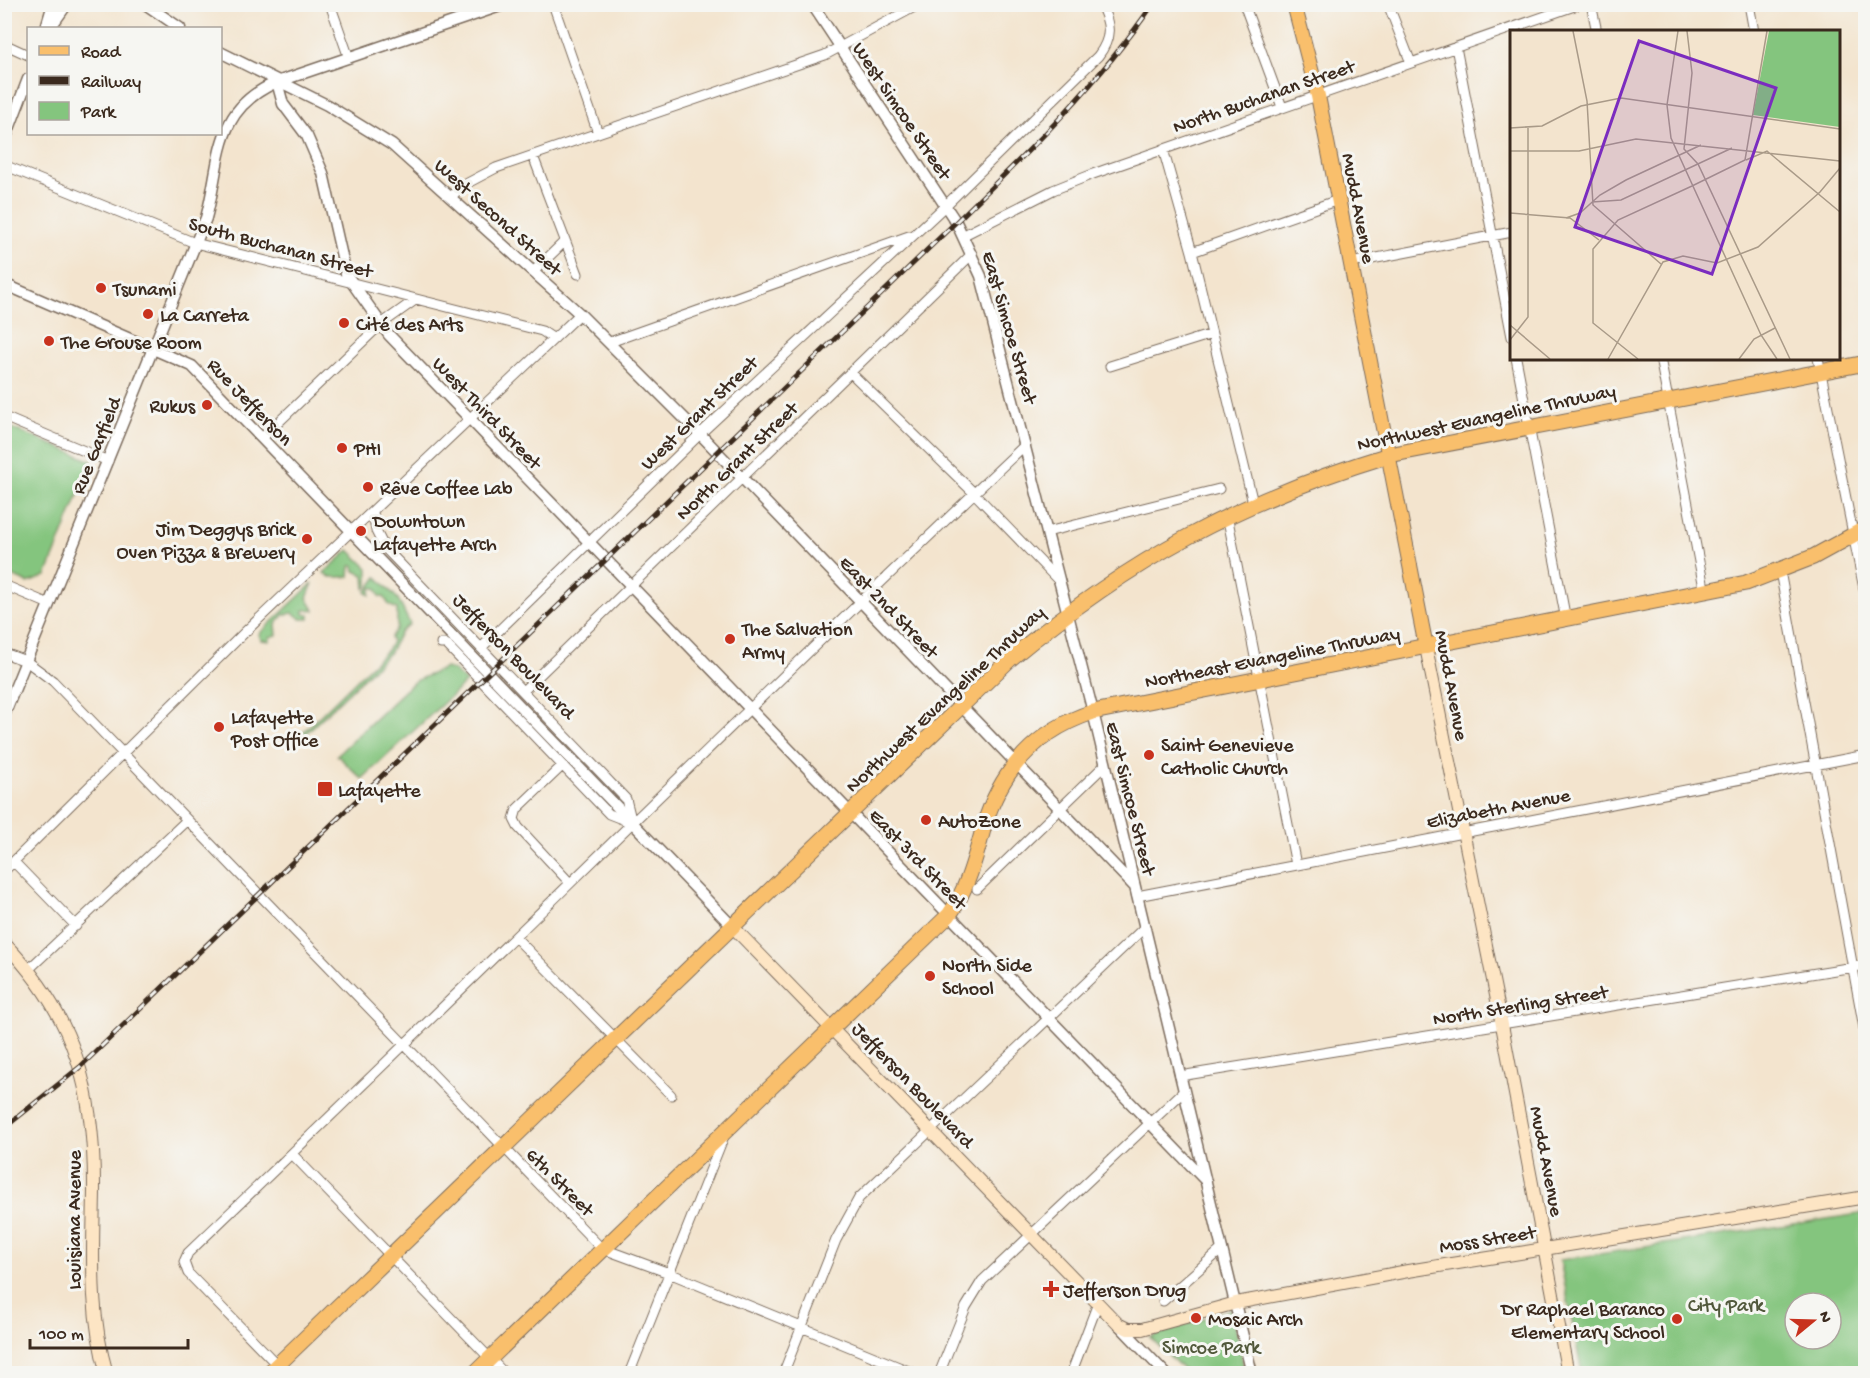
<svg xmlns="http://www.w3.org/2000/svg" width="1870" height="1378" font-family="'Gochi Hand',sans-serif">
<rect width="100%" height="100%" fill="#f6f6f2"/>
<filter id="ink" filterUnits="userSpaceOnUse"><feTurbulence type="fractalNoise" baseFrequency=".0167" numOctaves="2"/><feDisplacementMap in="SourceGraphic" scale="12" xChannelSelector="R" yChannelSelector="G"/><feConvolveMatrix kernelMatrix="1 2 1 2 8 2 1 2 1" color-interpolation-filters="sRGB"/></filter>
<filter id="wash" filterUnits="userSpaceOnUse"><feTurbulence type="fractalNoise" baseFrequency=".008" numOctaves="4" result="noise"/><feDisplacementMap in="SourceGraphic" scale="24" xChannelSelector="R" yChannelSelector="G"/><feGaussianBlur stdDeviation="1.35" result="paint"/><feColorMatrix in="noise" values="0 0 0 0 0 0 0 0 0 0 0 0 0 0 0 0 0 1.4 0 .05"/><feComposite in="paint" operator="in"/></filter>
<g filter="url(#wash)">
<rect width="100%" height="100%" fill="#f3e4ce"/>
<!-- green -->
<path fill="#84c57e" stroke="#60784e" stroke-width="1.5" fill-rule="evenodd" d="M4,425l88,36 -46,115 -18,7 -23,-10z
M349,550l19,18v17l-3,4 -1,-14 -9,-4 -1,-5h-4l-1,11h-19l-6,-4z
M377,577l21,22 12,25 -9,7 -11,21 -95,92 -2,-2 95,-93 4,-8 -2,-3 7,-10v-19l-8,-4 -5,-8h-4l-4,-9h-5l-1,7 -4,-3z
M313,583l-6,15 7,12h-10v4l5,1v4h-8l-8,-6 -10,2 -7,9 1,11 -7,2v4l-9,-1 -2,-6z
M445,668l8,2 13,12 -104,97 -25,-24 78,-74z
M1865,1213v160h-283l-22,-113zM1795,1303h36v36h-36z
M1232,1309l13,64h-58l-37,-36z"/>
</g>
<g filter="url(#ink)">
<g fill="none" stroke-linecap="round" stroke-linejoin="round">
<defs>
<path id="minor" d="M330,4l19,54
M553,4l45,129
M1244,4l38,103
M1388,4l23,59
M1591,4l6,28
M1749,4l5,28
M4,44l24,11
M1456,47l56,290
M1163,149l29,103 61,251
M533,156l45,118
M4,165l191,78 347,88 12,8
M451,197l11,-11 34,-18 329,-113 95,-51
M964,235l89,-45 40,-16 487,-170
M1192,252l146,-52
M1351,263l161,-31
M533,272l32,-31
M610,342l299,-106
M1516,358l50,262
M1660,358l45,235
M1818,358l48,241
M1110,366l102,-32
M851,373l123,120 85,88
M4,417l104,44
M262,438l118,-113 35,-25
M373,512l3,19 8,16 242,252 6,24
M1227,515l69,350
M1047,532l172,-43
M1780,571l86,468
M4,585l45,19
M441,644h5l163,170 23,9
M481,648l219,-214 245,-228 153,-150c14,-18 13,-33 2,-52
M4,653l22,8 27,20 548,567 68,25 247,101
M523,691l449,-437
M562,766l-45,43 -3,10 4,8 52,56
M14,862l62,64
M4,871l242,-240 334,-317
M977,889l128,-124
M1137,896l729,-141
M515,937l156,158
M29,969l158,-149
M1180,1076l686,-111
M292,1154l213,220
M1163,1301l59,-52
M286,1374l-98,-101 -4,-11 4,-9c281,-268 555,-542 837,-808
M629,1374l95,-238
M783,1374l53,-134 23,-42 286,-271
M939,1374l27,-67 16,-26 202,-190
M1071,1374l27,-71"/>
<path id="tertiary" d="M145,4l35,24
M812,4l144,218 25,54 112,436 159,662
M47,24l6,-20
M50,28l17,-24
M220,52l107,53 65,40 188,169 120,120 435,453
M277,82l6,22 24,32 16,37 23,101 43,61 817,846
M4,142l24,-63
M4,284l188,82 540,560
M4,715l202,-497c16,-57 6,-108 71,-136l229,-78
M1120,1326l46,48"/>
<path id="secondary" d="M1426,647l76,378 66,349
M732,926l386,398 10,5h14l94,-26 172,-32 458,-74
M4,943c72,73 91,149 90,249 -1,62 -5,121 13,182"/>
<path id="primary" d="M1294,4l24,92 108,551"/>
<path id="trunk" d="M268,1374l742,-715c122,-101 228,-158 379,-204l477,-92
M474,1374l475,-459c19,-27 26,-57 35,-89 17,-56 53,-96 109,-114l653,-129 67,-26 53,-29"/>
</defs>
<!-- minor casing -->
<use href="#minor" stroke="#7b6b5c" stroke-width="11"/>
<!-- tertiary casing -->
<use href="#tertiary" stroke="#7b6b5c" stroke-width="13"/>
<!-- secondary casing -->
<use href="#secondary" stroke="#7b6b5c" stroke-width="14"/>
<!-- primary casing -->
<use href="#primary" stroke="#7b6b5c" stroke-width="16"/>
<!-- trunk casing -->
<use href="#trunk" stroke="#7b6b5c" stroke-width="17"/>
<!-- minor -->
<use href="#minor" stroke="#fff" stroke-width="9"/>
<!-- tertiary -->
<use href="#tertiary" stroke="#fff" stroke-width="10"/>
<!-- secondary -->
<use href="#secondary" stroke="#fde5c4" stroke-width="12"/>
<!-- primary -->
<use href="#primary" stroke="#f9bf6c" stroke-width="14"/>
<!-- trunk -->
<use href="#trunk" stroke="#f9bf6c" stroke-width="15"/>
<defs>
<path id="rail" d="M4,1128l76,-61 876,-845c71,-69 141,-136 197,-218"/>
</defs>
<!-- rail casing -->
<use href="#rail" stroke="#3b2a1e" stroke-width="5"/>
<!-- rail -->
<use href="#rail" stroke="#f6f6f2" stroke-width="3" stroke-dasharray="9" stroke-linecap="butt"/>
</g>
</g>
<!-- markers -->
<g fill="#c8321e" stroke="#f6f6f2" stroke-width="2">
<circle cx="101" cy="288" r="6"/>
<circle cx="148" cy="314" r="6"/>
<circle cx="344" cy="323" r="6"/>
<circle cx="49" cy="341" r="6"/>
<circle cx="207" cy="405" r="6"/>
<circle cx="342" cy="448" r="6"/>
<circle cx="368" cy="487" r="6"/>
<circle cx="361" cy="531" r="6"/>
<circle cx="307" cy="539" r="6"/>
<circle cx="730" cy="639" r="6"/>
<circle cx="219" cy="727" r="6"/>
<circle cx="1149" cy="755" r="6"/>
<rect x="317" y="781" width="16" height="16" rx="3"/>
<circle cx="926" cy="820" r="6"/>
<circle cx="930" cy="976" r="6"/>
<path d="M1048 1280h6v6h6v6h-6v6h-6v-6h-6v-6h6z"/>
<circle cx="1196" cy="1318" r="6"/>
<circle cx="1677" cy="1319" r="6"/>
</g>
<g text-anchor="middle" stroke-width="6" stroke-linejoin="round" paint-order="stroke">
<!-- street labels -->
<g font-size="20" fill="#3b2a1e" stroke="#f6f6f2">
<text transform="translate(1263 95) rotate(-19)" y="7">North Buchanan Street</text>
<text transform="translate(903 110) rotate(56)" y="7">West Simcoe Street</text>
<text transform="translate(1360 208) rotate(79)" y="7">Mudd Avenue</text>
<text transform="translate(499 216) rotate(42)" y="7">West Second Street</text>
<text transform="translate(281 246) rotate(15)" y="7">South Buchanan Street</text>
<text transform="translate(1011 327) rotate(74)" y="7">East Simcoe Street</text>
<text transform="translate(251 401) rotate(46)" y="7">Rue Jefferson</text>
<text transform="translate(488 412) rotate(46)" y="7">West Third Street</text>
<text transform="translate(698 412) rotate(-44)" y="7">West Grant Street</text>
<text transform="translate(1486 416) rotate(-12)" y="7">Northwest Evangeline Thruway</text>
<text transform="translate(95 445) rotate(-68)" y="7">Rue Garfield</text>
<text transform="translate(736 460) rotate(-44)" y="7">North Grant Street</text>
<text transform="translate(890 606) rotate(46)" y="7">East 2nd Street</text>
<text transform="translate(515 655) rotate(46)" y="7">Jefferson Boulevard</text>
<text transform="translate(1272 656) rotate(-11)" y="7">Northeast Evangeline Thruway</text>
<text transform="translate(1453 685) rotate(79)" y="7">Mudd Avenue</text>
<text transform="translate(944 698) rotate(-43)" y="7">Northwest Evangeline Thruway</text>
<text transform="translate(1132 798) rotate(76)" y="7">East Simcoe Street</text>
<text transform="translate(1498 807) rotate(-11)" y="7">Elizabeth Avenue</text>
<text transform="translate(919 858) rotate(46)" y="7">East 3rd Street</text>
<text transform="translate(1520 1004) rotate(-9)" y="7">North Sterling Street</text>
<text transform="translate(914 1084) rotate(46)" y="7">Jefferson Boulevard</text>
<text transform="translate(1548 1161) rotate(79)" y="7">Mudd Avenue</text>
<text transform="translate(561 1181) rotate(45)" y="7">6th Street</text>
<text transform="translate(73 1220) rotate(-90)" y="7">Louisiana Avenue</text>
<text transform="translate(1487 1238) rotate(-9)" y="7">Moss Street</text>
</g>
<!-- poi labels -->
<g font-size="20" fill="#3b2a1e" stroke="#f6f6f2" text-anchor="start">
<text x="113" y="295">Tsunami</text>
<text x="160" y="321">La Carreta</text>
<text x="356" y="330">Cité des Arts</text>
<text x="61" y="348">The Grouse Room</text>
<text x="195" y="412" text-anchor="end">Rukus</text>
<text x="354" y="455">PHI</text>
<text x="380" y="494">Rêve Coffee Lab</text>
<text x="373" y="527">Downtown<tspan x="373" dy="23">Lafayette Arch</tspan></text>
<text x="295" y="535" text-anchor="end">Jim Deggys Brick<tspan x="295" dy="23">Oven Pizza &amp; Brewery</tspan></text>
<text x="742" y="635">The Salvation<tspan x="742" dy="23">Army</tspan></text>
<text x="231" y="723">Lafayette<tspan x="231" dy="23">Post Office</tspan></text>
<text x="1161" y="751">Saint Genevieve<tspan x="1161" dy="23">Catholic Church</tspan></text>
<text x="338" y="796">Lafayette</text>
<text x="938" y="827">AutoZone</text>
<text x="942" y="971">North Side<tspan x="942" dy="23">School</tspan></text>
<text x="1063" y="1296">Jefferson Drug</text>
<text x="1665" y="1315" text-anchor="end">Dr Raphael Baranco<tspan x="1665" dy="23">Elementary School</tspan></text>
<text x="1208" y="1325">Mosaic Arch</text>
</g>
<!-- park labels -->
<g font-size="20" fill="#51583b" stroke="#f6f6f2">
<text x="1726" y="1311">City Park</text>
<text x="1211" y="1353">Simcoe Park</text>
</g>
</g>
<!-- overview -->
<g transform="translate(1510 30)">
<rect width="330" height="330" fill="#f3e4ce"/>
<path d="M259,1h71v96l-87,-12z" fill="#84c57e"/>
<path fill="none" stroke="#a99a88" stroke-width="1.5" d="M63,1l14,70 6,104 68,59M168,1l-11,74 4,33 90,197 16,24M177,1l5,42 -8,76 14,15 92,195M0,98l32,-2 39,-20 40,-8 219,31M0,121h69l57,-12 204,22M236,130l21,-9 73,61M182,156l53,-26 22,-129M82,172l29,-2 111,-52M0,183l60,5 29,22M56,188l14,-5 20,-18 26,-15 75,-35M0,295l40,34M0,310l18,-23v-189M98,329l55,-97 20,-6 34,7 41,-16 62,-55 20,-24M128,329l-45,-36v-74l25,-29 74,-34M229,329l15,-20 21,-11"/>
<path fill="#7b2cbf" fill-opacity="0.15" stroke="#7b2cbf" stroke-width="3" d="M129,11l137,47 -64,186 -137,-47z"/>
<rect width="330" height="330" fill="none" stroke="#3b2a1e" stroke-width="3"/>
</g>
<!-- margin -->
<rect width="1870" height="1378" fill="none" stroke="#f6f6f2" stroke-width="24"/>
<!-- legend -->
<rect x="27" y="27" width="195" height="108" fill="#f6f6f2" stroke="#aba49d" stroke-width="1.5"/>
<rect x="39" y="46" width="30" height="9" fill="#f9bf6c" stroke="#aba49d" stroke-width="1.5"/>
<text x="81" y="57" font-size="18" fill="#3b2a1e">Road</text>
<rect x="39" y="76" width="30" height="9" fill="#3b2a1e" stroke="#aba49d" stroke-width="1.5"/>
<text x="81" y="87" font-size="18" fill="#3b2a1e">Railway</text>
<rect x="39" y="102" width="30" height="18" fill="#84c57e" stroke="#aba49d" stroke-width="1.5"/>
<text x="81" y="117" font-size="18" fill="#3b2a1e">Park</text>
<!-- north arrow -->
<g transform="translate(1813 1321) rotate(71)"><circle r="28" fill="#f6f6f2" stroke="#aba49d" stroke-width="1.5"/>
<path d="M0-4.5L10 22L0 15L-10 22Z" fill="#c8321e"/>
<text y="-9" font-size="16" font-weight="bold" text-anchor="middle" fill="#3b2a1e">N</text>
</g>
<!-- scale -->
<path d="M30 1339v9h158v-9" fill="none" stroke="#3b2a1e" stroke-width="3"/>
<text x="39" y="1339" font-size="18" fill="#3b2a1e" stroke="#f6f6f2" stroke-width="4.5" paint-order="stroke">100 m</text>
</svg>
